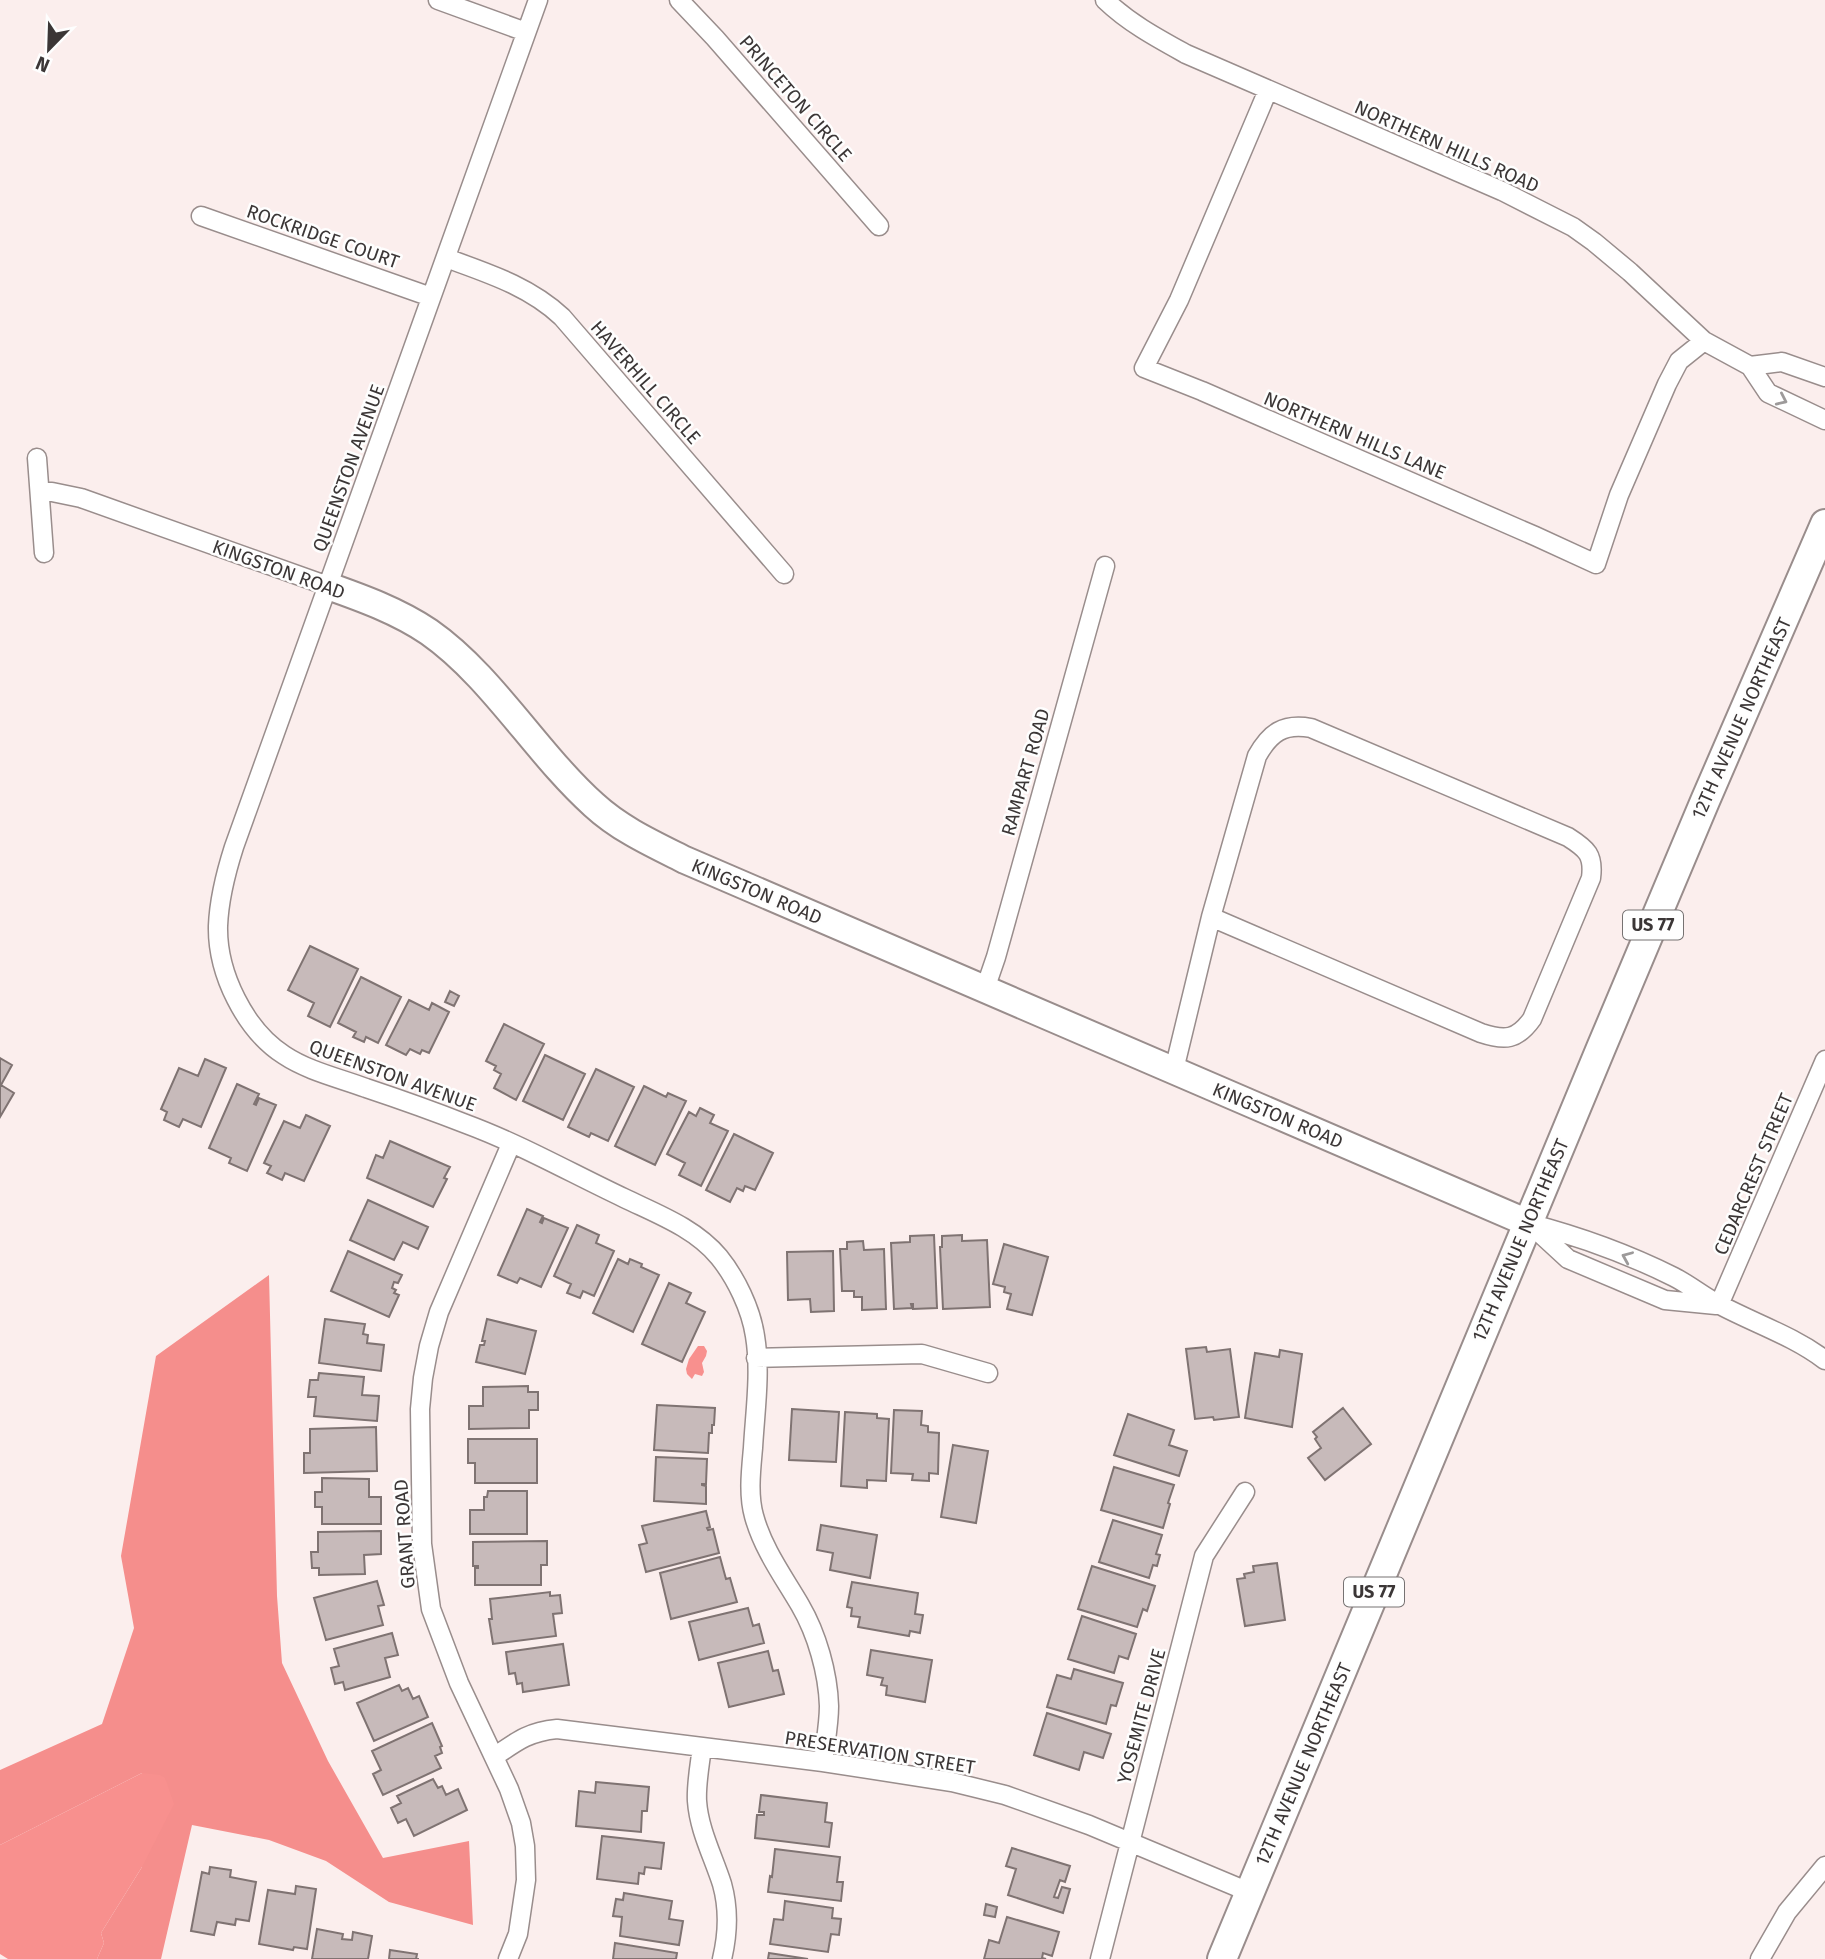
<svg xmlns="http://www.w3.org/2000/svg" width="1825" height="1959" font-family="'Fira Sans',sans-serif">
<rect width="100%" height="100%" fill="#fbeeed"/>
<!-- forest -->
<path fill="#f58e8c" d="M269,1275l8,321 5,67 46,98 55,97 86,-17 4,84 -84,-23 -63,-41 -57,-21 -77,-15 -31,134h-64l7,-16 -3,-10 41,-66v-94l-142,72v-75l102,-46 32,-96 -13,-72 35,-200z"/>
<!-- water -->
<path fill="#f8908e" d="M698,1346h6l3,5 -1,5 -4,7 2,9 -2,4 -7,-2 -3,5 -5,-5 -1,-5 3,-10z
M142,1773l18,2 5,3 9,26 -32,63 -41,66 3,10 -7,16h-89l-8,-5v-109z"/>
<!-- building -->
<path fill="#c7baba" stroke="#7f7372" stroke-width="2" d="M310,946l48,23 -28,58 -22,-11 6,-13 -26,-13z
M361,977l40,20 -23,46 -12,-6 -2,5 -11,-5 3,-5 -18,-9z
M450,991l9,5 -5,10 -9,-4z
M409,1000l20,10 3,-7 17,9 -20,41 -7,-3 -2,4 -10,-5 -4,6 -20,-10z
M504,1024l40,20 -28,56 -22,-12 7,-14 -7,-4 2,-4 -10,-5z
M545,1055l40,19 -22,46 -40,-19z
M0,1058l12,7 -11,20 13,8 -14,24z
M205,1059l21,9 -25,59 -18,-8 -4,8 -15,-7 3,-8 -6,-3 18,-41 19,8z
M596,1069l38,18 -26,54 -17,-8 -2,4 -21,-10z
M237,1084l22,10 -5,10 2,1 3,-7 17,7 -29,66 -18,-8 2,-5 -22,-10z
M644,1086l22,11 2,-4 18,8 -31,64 -40,-19z
M700,1108l14,7 -4,8 18,8 -27,55 -22,-11 6,-12 -18,-9 22,-42 7,4z
M306,1115l24,11 -26,55 -19,-8 -3,7 -15,-7 4,-7 -7,-3 20,-42 16,7z
M734,1134l39,19 -18,37 -10,-4 -2,5 -6,-3 -7,14 -24,-12z
M390,1141l60,26 -6,11 3,1 -14,28 -66,-29 9,-23 7,3z
M368,1200l60,27 -10,22 -15,-7 -9,18 -44,-20z
M527,1209l16,7 -3,6 2,1 2,-5 24,10 -27,59 -21,-9 -3,5 -19,-8z
M577,1225l22,10 -3,8 18,8 -20,45 -11,-5 -3,7 -13,-5 4,-9 -17,-8z
M934,1235l3,73 -24,1v-5h-2l1,4 -18,1 -3,-66 19,-1v-6z
M962,1235v6l25,-1 3,67 -47,2 -3,-62h2v-11z
M863,1241l1,9 20,-1 2,60 -24,1v-13h-8v-6h-12l-2,-42h7v-7z
M1004,1244l44,13 -16,58 -25,-6 4,-15 -7,-2 1,-5 -12,-3z
M348,1251l54,24 -4,8 -4,-1 -2,6 4,2 -2,3 5,2 -10,22 -58,-26z
M833,1251l1,60 -23,1 -1,-13 -22,1 -1,-48z
M618,1259l10,5 2,-5 12,5 -1,3 18,8 -26,57 -40,-19z
M669,1283l22,10 -5,10 19,9 -23,50 -40,-18z
M325,1319l40,5 -2,10 5,1 -1,8 17,2 -3,26 -62,-8z
M487,1319l49,12 -11,43 -49,-12 4,-17h4l1,-4h-3z
M1206,1347l1,5 23,-3 9,68 -25,3 -1,-3 -18,2 -9,-70z
M1280,1350l22,4 -10,73 -47,-9 10,-65 24,4z
M319,1373l45,4 -2,18 17,1 -2,25 -63,-5 2,-19h-8l2,-17h8z
M528,1386v6h10v18h-9v18l-60,1v-23h14v-19z
M657,1405l58,3 -1,17h-2v8h-3l-1,20 -54,-3z
M1343,1408l28,36 -46,36 -17,-22 13,-10 -6,-9 2,-2 -4,-5z
M792,1409l47,3 -3,50 -47,-2z
M894,1410l28,1 -1,14 7,1v6l11,1 -1,41 -9,-1v8l-17,-1 1,-6 -22,-1z
M845,1412l32,2v4l12,1 -3,62 -19,-1v8l-26,-2z
M1128,1414l46,16 -5,15 18,6 -8,25 -65,-21z
M376,1427l1,44 -73,2v-20h6v-24z
M468,1439h69v44h-62v-20h-7z
M953,1445l35,6 -12,72 -35,-6z
M656,1457l51,2 -1,25h-4v1l4,1v18l-52,-3z
M1114,1467l60,18 -6,18 2,1 -7,24 -62,-18z
M322,1478l47,1v18h12v27h-59v-17h-7v-15h7z
M488,1491h39v43h-57v-24h14v-13h3z
M706,1511l4,16 -3,1 1,2 5,-1 6,24 -73,19 -7,-27 8,-2 -5,-17z
M1113,1520l49,15 -6,19 4,1 -3,11 -4,-1 -4,13 -50,-16z
M821,1525l56,10 -7,43 -40,-8 3,-17 -16,-3z
M381,1531v23l-17,1 1,19 -46,1v-7h-7l-1,-16h7v-20z
M547,1541v24h-6v20h-66v-17h3v-2h-5v-24z
M720,1557l6,22 4,-1 7,24 -66,17 -11,-46z
M1277,1563l8,57 -40,6 -8,-47 8,-1 -1,-4 10,-2 -1,-6z
M1092,1566l63,20 -8,25 -4,-2 -6,18 -59,-18z
M377,1581l7,24 -6,1 5,19 -57,15 -12,-42z
M852,1582l66,11 -3,21 8,1 -3,18 -10,-2 -1,5 -51,-9 2,-10 -9,-1 1,-8 -5,-1z
M550,1592v4l10,-1 2,18 -9,1 3,22 -63,8 -4,-25h3l-2,-20z
M748,1608l5,18 6,-2 5,19 -65,17 -10,-38z
M1082,1616l54,18 -8,25 -9,-3 -5,17 -46,-14z
M392,1633l6,22 -13,3 5,19 -45,13 -2,-8 -8,2 -4,-16 8,-2 -5,-17z
M563,1644l6,41 -46,7 -1,-9 -5,1 -2,-11 -6,1 -3,-22z
M871,1650l61,10 -7,42 -39,-7 1,-9 -6,-1 2,-7 -16,-3z
M768,1651l5,20 5,-1 6,24 -55,13 -11,-44z
M1074,1669l49,14 -7,23 -5,-1 -5,19 -59,-17 10,-32 14,4z
M399,1685l3,6 6,-3 5,11 6,-3 9,21 -54,24 -17,-38z
M1047,1713l64,21 -8,24 -19,-6 -5,18 -45,-15z
M432,1723l10,23 -2,1 2,6 -7,3 6,12 -58,27 -10,-21 8,-4 -9,-19z
M433,1779l5,9 4,-2 4,9 12,-6 9,21 -53,26 -8,-17 -8,4 -7,-15 10,-5 -4,-7z
M596,1782l53,5 -2,24h-5l-1,21 -65,-6 3,-35 16,2z
M761,1795l66,8 -2,19 7,1 -3,24 -74,-9 2,-23h7v-3h-5z
M602,1836l62,7 -3,26 -16,-2 -1,7 -5,-1 -1,11 -41,-5z
M1012,1848l58,18 -5,16 -5,-2 -6,17 4,1 4,-11 8,2 -7,24 -55,-18 8,-26 -10,-3z
M775,1849l65,8 -3,25h6l-2,19 -73,-9 2,-16 2,1z
M210,1867l21,3 -1,7 26,5 -7,39 -13,-2 -1,6 -18,-3 -3,13 -23,-4 11,-59 7,2z
M296,1886l20,3 -9,60 -13,-2 -1,3 -34,-6 9,-54 27,4z
M624,1893l48,8 -3,18 14,2 -4,24 -59,-9 2,-19 -9,-1 3,-17 7,1z
M785,1901l48,7 -1,10 9,1 -2,16 -8,-1 -3,18 -58,-8 4,-25 9,1z
M986,1904l11,3 -2,10 -11,-2z
M1007,1917l52,15 -7,24 -9,-3 -1,5 4,1h-62l5,-19 10,3z
M317,1929l26,5 -1,5 10,1 1,-8 19,4 -4,23h-56z
M615,1943l62,10 -1,6h-63z
M390,1950l27,4 -1,5h3h-30z
M769,1953l39,6h-40z"/>
<g fill="none" stroke-linecap="round" stroke-linejoin="round">
<defs>
<path id="street" d="M438,0l88,32
M538,0l-304,847c-8,25 -15,53 -16,79 -1,47 27,104 66,129 24,16 55,23 82,33 33,11 67,23 100,36 54,20 105,49 158,74 33,16 71,30 95,59 17,21 32,52 36,79 6,36 0,76 -2,112 -2,22 -5,47 1,68 9,33 29,60 46,89 17,29 28,68 29,101 0,19 -4,38 -6,56
M679,0l36,38 164,188
M1105,0c24,23 52,38 81,54l316,137 71,36 21,15 36,30 74,69 46,25 18,27 57,27
M1268,90l-89,210 -35,68 58,23 333,145 61,28 23,-69 48,-111 12,-23 25,-20
M201,216l230,81
M446,258c41,15 83,28 116,59l222,257
M1750,366l32,-4 43,15
M37,458l7,95
M41,492h11l29,6 247,88
M985,989l11,-32 109,-391
M1174,1070l37,-153 46,-161c13,-23 26,-33 54,-28l257,109c19,12 26,18 23,41l-59,141c-15,21 -27,22 -51,14l-270,-116
M1528,1223c50,13 100,31 146,54 16,8 30,20 46,28 36,19 73,31 105,55
M1531,1225l37,34 97,41 51,5
M1719,1305l106,-245
M756,1358l166,-4 66,19
M702,1747c-2,17 -6,37 -5,54 2,29 16,55 25,83 7,25 6,50 0,75
M494,1757c23,-16 34,-25 63,-28l266,33 129,20 53,13 84,30 160,67
M508,1959l10,-25 8,-54 -1,-34 -4,-23 -12,-34 -50,-106 -28,-74 -9,-65 -2,-135 3,-31 6,-32 10,-34 72,-168
M1100,1959l104,-403 41,-64
M1760,1959l27,-47 38,-46"/>
<path id="secondary" d="M328,586c34,12 70,25 101,46 63,44 107,121 165,173 26,24 59,39 91,55l843,363"/>
<path id="primary" d="M1222,1959l379,-911 104,-247 120,-277"/>
</defs>
<!-- street casing -->
<use href="#street" stroke="#998d8c" stroke-width="21"/>
<!-- secondary casing -->
<use href="#secondary" stroke="#998d8c" stroke-width="30"/>
<!-- primary casing -->
<use href="#primary" stroke="#998d8c" stroke-width="32"/>
<!-- street -->
<use href="#street" stroke="#fff" stroke-width="18"/>
<!-- secondary -->
<use href="#secondary" stroke="#fff" stroke-width="26"/>
<!-- primary -->
<use href="#primary" stroke="#fff" stroke-width="28"/>
</g>
<!-- one-way arrows -->
<defs><path id="oneway-chevron" d="M-2-3.5L2.5 0L-2 3.5" fill="none" stroke-width="1.6" stroke-linecap="round" stroke-linejoin="round" transform="scale(1.75)"/></defs>
<g stroke="#9d9a9a">
<use href="#oneway-chevron" transform="translate(1782 400) rotate(25)"/>
<use href="#oneway-chevron" transform="translate(1627 1257) rotate(-157)"/>
</g>
<g text-anchor="middle" stroke-width="5" stroke-linejoin="round" paint-order="stroke">
<!-- shield labels -->
<g fill="#fefefe" stroke="#767272" stroke-width="2">
<rect x="1623" y="910.5" width="60" height="29" rx="5"/>
<rect x="1344" y="1577.5" width="60" height="29" rx="5"/>
</g>
<g font-size="18" font-weight="bold" fill="#3b3636">
<text x="1653" y="931">US 77</text>
<text x="1374" y="1598">US 77</text>
</g>
<!-- street labels -->
<g font-size="19" fill="#3b3636" stroke="#fefefe">
<text transform="translate(796 98) rotate(49)" y="7">PRINCETON CIRCLE</text>
<text transform="translate(1447 146) rotate(24)" y="7">NORTHERN HILLS ROAD</text>
<text transform="translate(323 236) rotate(19)" y="7">ROCKRIDGE COURT</text>
<text transform="translate(646 382) rotate(49)" y="7">HAVERHILL CIRCLE</text>
<text transform="translate(1355 435) rotate(23)" y="7">NORTHERN HILLS LANE</text>
<text transform="translate(348 468) rotate(-70)" y="7">QUEENSTON AVENUE</text>
<text transform="translate(279 569) rotate(20)" y="7">KINGSTON ROAD</text>
<text transform="translate(1741 718) rotate(-66)" y="7">12TH AVENUE NORTHEAST</text>
<text transform="translate(1025 772) rotate(-74)" y="7">RAMPART ROAD</text>
<text transform="translate(757 891) rotate(23)" y="7">KINGSTON ROAD</text>
<text transform="translate(393 1075) rotate(20)" y="7">QUEENSTON AVENUE</text>
<text transform="translate(1278 1115) rotate(23)" y="7">KINGSTON ROAD</text>
<text transform="translate(1753 1174) rotate(-67)" y="7">CEDARCREST STREET</text>
<text transform="translate(1520 1240) rotate(-67)" y="7">12TH AVENUE NORTHEAST</text>
<text transform="translate(404 1534) rotate(-94)" y="7">GRANT ROAD</text>
<text transform="translate(1141 1716) rotate(-75)" y="7">YOSEMITE DRIVE</text>
<text transform="translate(880 1752) rotate(9)" y="7">PRESERVATION STREET</text>
<text transform="translate(1303 1764) rotate(-67)" y="7">12TH AVENUE NORTHEAST</text>
</g>
</g>
<!-- north arrow -->
<g transform="translate(49 49) rotate(203)" stroke="#fefefe" stroke-width="5" paint-order="stroke">
<path d="M0-5L12 26L0 18L-12 26Z" fill="#3b3636"/>
<text y="-10" font-size="19" font-weight="bold" text-anchor="middle" fill="#3b3636">N</text>
</g>
</svg>
